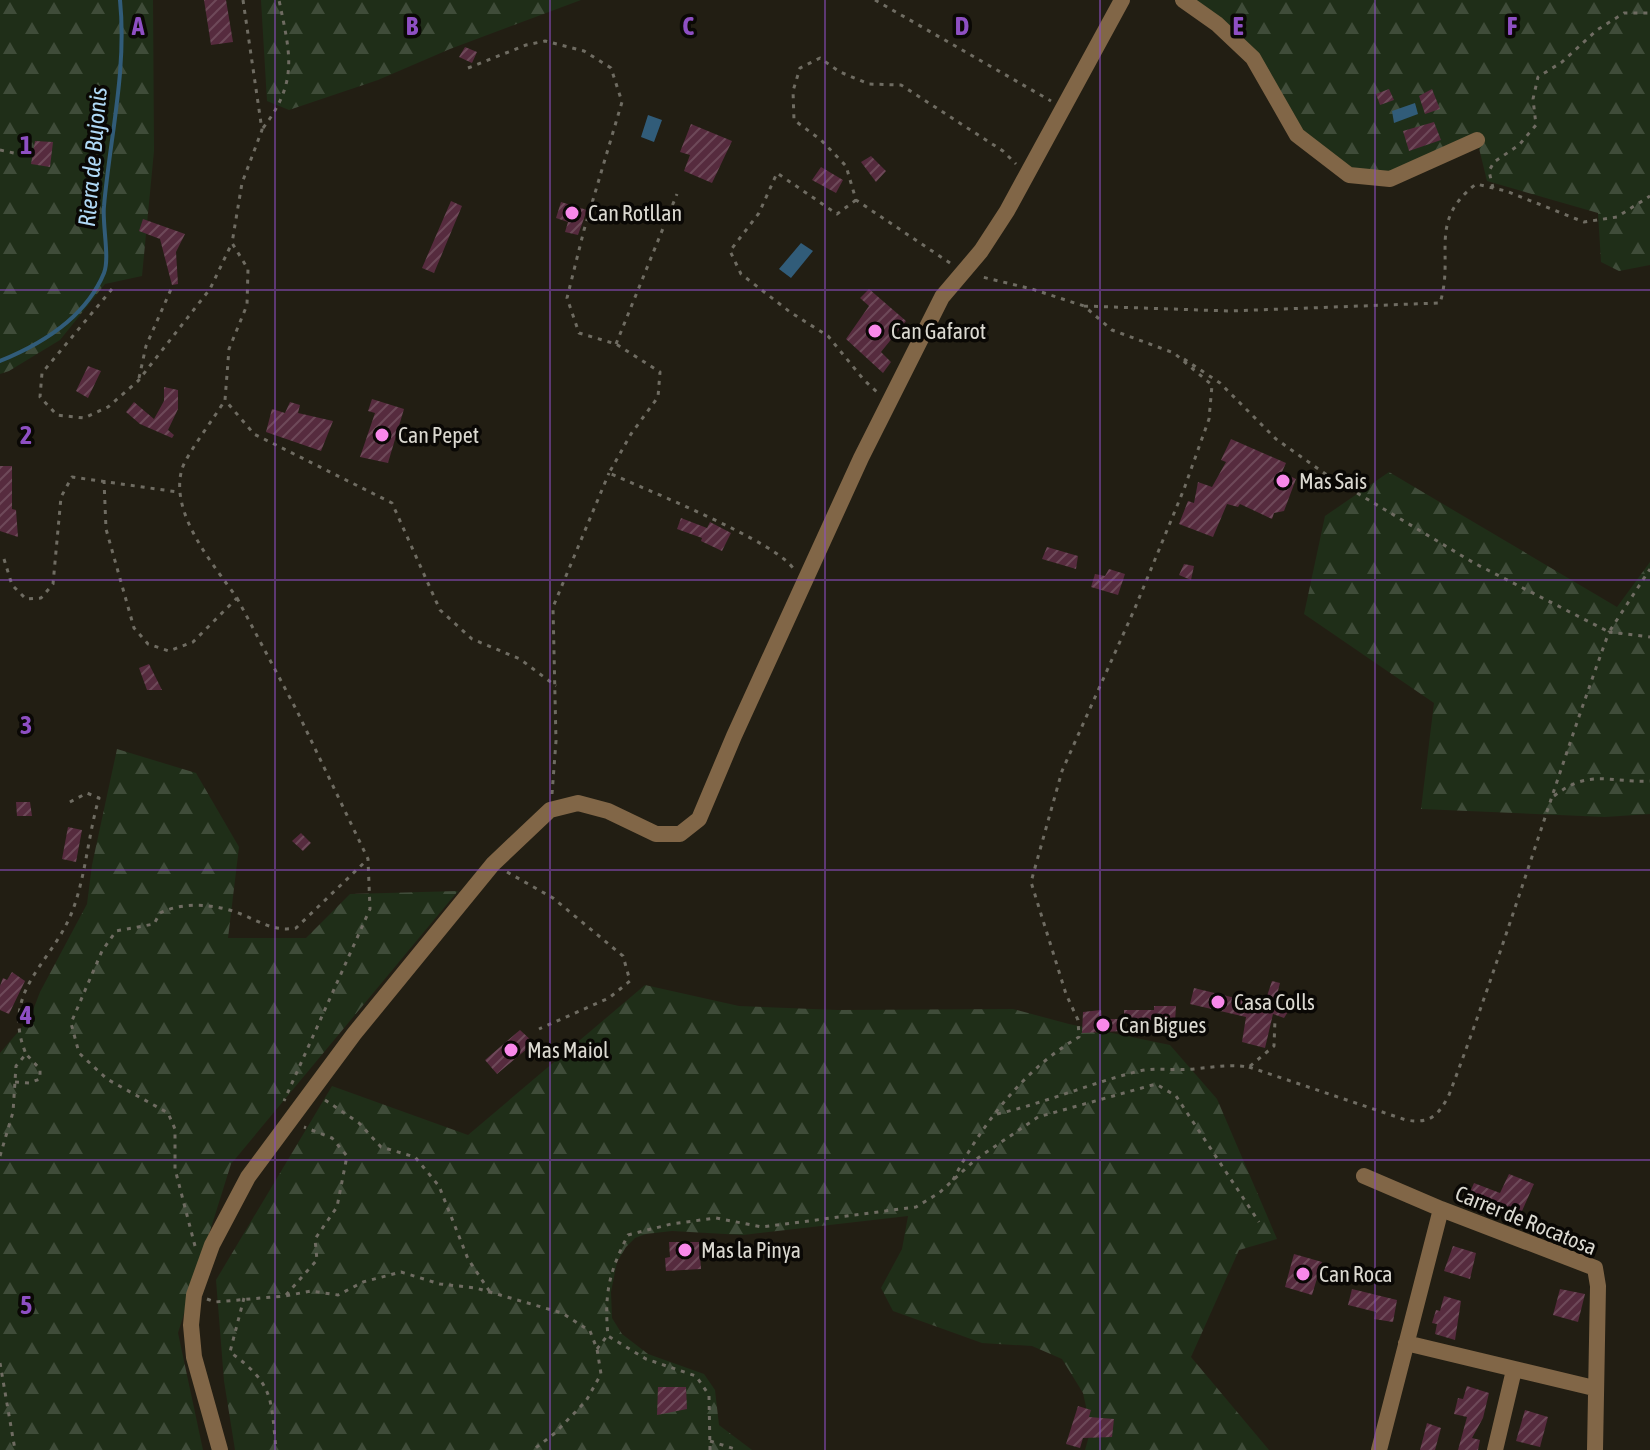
<svg xmlns="http://www.w3.org/2000/svg" width="1650" height="1450" font-family="'Asap Condensed',sans-serif">
<defs>
<pattern id="forest-firs" width="22" height="20" patternUnits="userSpaceOnUse" patternTransform="scale(2)"><rect width="22" height="20" fill="#1f2e18"/><path d="M5 1l3.5 6h-7zM16 11l3.5 6h-7z" fill="#3f4c39"/></pattern>
<pattern id="building-hatch" width="6" height="6" patternUnits="userSpaceOnUse" patternTransform="scale(2)"><rect width="6" height="6" fill="#562b3e"/><path d="M-1 1l2-2M0 6l6-6M5 7l2-2" fill="none" stroke="#6e4959"/></pattern>
</defs>
<rect width="100%" height="100%" fill="#221e13"/>
<!-- forest -->
<path fill="url(#forest-firs)" d="M0,0h153l1,151 -12,125 -37,8 -45,56 -51,31 -9,3z
M261,0h320l-131,49 -72,31 -89,30 -22,-9z
M1183,0h467v265l-31,6 -18,-9 -3,-49 -111,-32 -10,-41 -87,39 -41,-4 -52,-40 -44,-77z
M1389,472l228,135 33,-45v252l-45,3 -184,-8 13,-106 -130,-89 21,-98z
M117,749l79,24 43,74 -11,91h78l44,-44 108,-3 -227,273 -53,169 25,117h-203v-397l30,-35 10,-26 47,-88 5,-39z
M645,985l94,21 99,4 175,-1 56,15 101,21 47,54 60,140 -38,11 -48,107 78,93h-184l6,-21 -8,-36 -21,-34 -30,-13 -50,-3 -89,-32 -12,-23 21,-39 6,-33 -165,19 -71,-4 -26,3 -11,4 -9,9 -9,15 -6,30 1,26 10,16 26,20 56,20 11,16 4,35 33,25h-517l-11,-69 -8,-101 116,-194 136,49z"/>
<!-- water -->
<path fill="#315c79" d="M1415,103l3,11 -24,9 -2,-12z
M648,115l14,5 -8,22 -13,-5z
M801,243l12,8 -22,27 -12,-9z"/>
<g fill="none" stroke-linecap="round" stroke-linejoin="round">
<!-- stream -->
<path stroke="#315c79" stroke-width="4" d="M0,361c42,-17 86,-44 104,-88 6,-15 -2,-49 0,-67 6,-69 23,-136 16,-206"/>
</g>
<!-- building -->
<path fill="url(#building-hatch)" d="M204,0h22l7,42 -22,3z
M465,47l12,5 -5,11 -13,-6z
M1389,89l5,11 -14,5 -4,-11z
M1432,89l8,20 -15,5 -6,-18z
M1434,122l7,18 -32,11 -6,-20z
M691,124l41,17 -20,42 -28,-12 6,-16 -10,-3z
M35,141l18,1 -3,25 -19,-3z
M871,156l15,15 -10,11 -15,-20z
M821,167l22,13 -7,13 -24,-13z
M451,201l11,5 -28,67 -12,-5z
M561,202l26,8 -9,25 -13,-3 3,-10 -12,-4z
M143,219l42,15 -9,18 2,32 -6,1 -12,-46 -21,-8z
M869,289l37,32 -25,31 10,10 -8,11 -37,-34 23,-33 -9,-8z
M88,366l13,5 -13,27 -12,-7z
M164,387l14,3v19l-10,21 6,5 -2,3 -32,-14 -14,-12 8,-10 20,17 10,-18z
M372,399l32,10 -16,54 -28,-6 15,-44 -7,-2z
M290,402l10,3 -2,8 35,8 -12,30 -55,-19 6,-23 13,4z
M1231,439l55,24 -4,9 14,7 -12,32 -10,2 -2,6 -32,-15 -2,3 -11,-3 -14,33 -34,-13 9,-23 6,2 4,-21 14,5 14,-25 -5,-2z
M0,466h12v43l4,1 2,27 -18,-6z
M681,518l26,10 3,-6 21,11 -9,18 -21,-10 1,-3 -25,-9z
M1047,547l31,9 -2,13 -34,-10z
M1184,564l10,2 -3,14 -12,-5z
M1109,569l16,5 -7,21 -27,-8 4,-13 10,2z
M149,664l13,26h-15l-8,-22z
M16,802h14l2,14h-15z
M68,827l14,3 -6,32 -14,-3z
M301,833l10,10 -8,8 -11,-10z
M12,972l13,9 -16,33 -9,-4v-24l3,-8 4,2z
M1272,981l8,2 -5,19 16,5 -7,11 -11,-4 -8,34 -23,-6 4,-25 -56,-13 4,-16 70,17z
M1154,1006h22l-1,16h-41v-2h-10v-10h30z
M1101,1010l1,9h21v12l-41,2 1,-21z
M520,1030l14,13 -37,31 -12,-14z
M1509,1174l25,10 -16,36 -51,-21 7,-16 26,10z
M669,1242h30l2,27 -35,2 -1,-13 5,-1z
M1453,1246l23,7 -6,26 -26,-8z
M1294,1254l28,8 -10,33 -27,-8z
M1352,1289l45,11 -4,22 -19,-3 2,-7 -28,-7z
M1560,1289l25,5 -7,28 -25,-7z
M1444,1296l17,5 -6,39 -20,-6 2,-10 -5,-1 4,-13 4,1z
M1467,1386l22,7 -6,25 -11,20 8,2 -2,10h-20l9,-33 -13,-3 4,-16 5,1z
M658,1387h28l1,22 -30,6z
M1078,1406l13,4 -2,7 25,2 -2,18 -29,1 -3,10 -14,-4z
M1525,1410l23,7 -8,30 -24,-6z
M1427,1423l14,5 -6,22h-15z"/>
<g fill="none" stroke-linecap="round" stroke-linejoin="round">
<!-- path -->
<path stroke="#6f6c62" stroke-width="3" stroke-dasharray="4 6" stroke-linecap="butt" d="M243,0l19,130 -20,53 -10,60 16,26 -1,36 -18,44 -4,51 29,34 138,69 48,107 32,29 48,20 36,27
M875,0l176,101
M468,68l58,-23 19,-4 39,10 27,17 11,34 -38,128 -17,68 12,35 37,11 44,28 -2,25 -27,37 -22,39c33,15 173,71 185,97
M263,128c36,-47 27,-74 16,-128
M0,150l23,5
M1493,188l-4,-17 5,-9 25,-17 17,-20 -3,-26 5,-22 24,-15 35,-32 27,-17h26
M856,200l-19,14 -60,-41 -18,40 -29,38 11,23 49,38 38,24 36,44 15,14
M950,263l-94,-63 -10,-34 -25,-26 -27,-20 -1,-29 7,-23 20,-10 20,14 29,12 32,1 102,66 13,13
M112,289l-70,84 -2,24 17,18 27,3 24,-11 30,-26 72,-92 22,-46
M1084,306l145,5 211,-8c15,-49 -13,-81 36,-119l30,7 78,31 33,-5 33,-21
M616,344l61,-150
M1184,359l36,24 56,56 51,36 147,88 135,69 41,-63
M139,378l7,-32 26,-59
M104,480l2,49 28,99 14,16 21,7 24,-9 44,-44c-24,-34 -68,-85 -55,-129 4,-14 33,-52 43,-69
M4,559l8,26 14,14 15,-1 12,-14 8,-87 11,-20 106,15
M237,598l60,113 71,148 2,50 -86,192
M552,794l4,-53 -3,-134 56,-134
M1554,796c36,-28 55,-13 96,-15
M507,872l46,26 70,58 7,25 -21,17 -70,31
M1249,1067l157,53c24,4 32,-4 43,-25 58,-153 104,-310 160,-463l41,5
M15,1082l14,1 11,-4v-10l-14,-15
M325,1100l34,23 22,24 34,10 24,29 29,73 22,33
M997,1114c48,-11 94,-31 142,-43 18,-4 36,0 55,-2 20,-2 35,-5 55,-2l25,-21 1,-27
M0,1156l13,-44 3,-46 10,-12c-26,-63 25,-89 46,-142 14,-36 16,-77 27,-114l-12,-5 -19,10
M953,1180c28,-55 72,-112 126,-143l-1,-17 -12,-26 -35,-112 31,-111 73,-163 49,-119 25,-70 3,-34 -38,-32 -62,-23 -28,-24 -52,-17 -54,-13
M195,1246l-20,-77v-40l-7,-16 -61,-34 -28,-26 -8,-30 31,-72 14,-20 38,-7 6,-11c25,-12 55,-9 81,1 19,8 34,18 55,14l72,-69
M286,1295l31,-35 -2,-21 22,-32 10,-51 -15,-18 -28,-11
M244,1298l-14,54c44,32 41,46 46,98
M207,1299l8,3 70,-6 26,-5 27,4 25,-13 38,-10 39,12 36,4 86,25 28,18 7,18 4,25 -15,27 -31,32 -22,17
M597,1349l10,-13
M0,1363l15,87
M710,1441l28,9
M710,1450l-1,-55 -13,-19 -50,-17 -38,-23c-4,-42 1,-64 20,-101l43,-11 45,-6 46,9 154,-20 23,-14 36,-33 63,-43 118,-33 20,12 83,126"/>
<!-- minor -->
<path stroke="#816647" stroke-width="16" d="M1183,0l34,24 36,34 44,77 52,40 41,4 87,-39
M1364,1176l77,33 154,59 3,18 -3,164
M1406,1343l188,45
M220,1450l-26,-93 -3,-32 3,-30 18,-50 36,-68 106,-143 139,-170 57,-54 28,-7 30,8 48,23h24l19,-15 35,-83 127,-278 81,-161 39,-46 26,-40 115,-211
M1379,1450l62,-241
M1495,1450l19,-80"/>
</g>
<!-- grid -->
<path fill="none" stroke="#8e4fc3" stroke-width="2" stroke-opacity="0.55" d="M275,0v1450M550,0v1450M825,0v1450M1100,0v1450M1375,0v1450M0,290h1650M0,580h1650M0,870h1650M0,1160h1650"/>
<!-- markers -->
<g fill="#f888ea" stroke="#0a0805" stroke-width="3">
<circle cx="572" cy="213" r="8"/>
<circle cx="875" cy="331" r="8"/>
<circle cx="382" cy="435" r="8"/>
<circle cx="1283" cy="481" r="8"/>
<circle cx="1218" cy="1002" r="8"/>
<circle cx="1103" cy="1025" r="8"/>
<circle cx="511" cy="1050" r="8"/>
<circle cx="685" cy="1250" r="8"/>
<circle cx="1303" cy="1274" r="8"/>
</g>
<g text-anchor="middle" stroke-width="7" stroke-linejoin="round" paint-order="stroke">
<!-- poi labels -->
<g font-size="22" fill="#dbd9d1" stroke="#0a0805" text-anchor="start">
<text x="588" y="221">Can Rotllan</text>
<text x="891" y="339">Can Gafarot</text>
<text x="398" y="443">Can Pepet</text>
<text x="1299" y="489">Mas Sais</text>
<text x="1234" y="1010">Casa Colls</text>
<text x="1119" y="1033">Can Bigues</text>
<text x="527" y="1058">Mas Maiol</text>
<text x="701" y="1258">Mas la Pinya</text>
<text x="1319" y="1282">Can Roca</text>
</g>
<!-- street labels -->
<g font-size="22" fill="#dbd9d1" stroke="#0a0805">
<text transform="translate(1526 1220) rotate(22)" y="8">Carrer de Rocatosa</text>
</g>
<!-- water labels -->
<g font-size="24" font-style="italic" fill="#afd8f5" stroke="#0a0805">
<text transform="translate(93 157) rotate(-85)" y="8">Riera de Bujonis</text>
</g>
</g>
<g font-size="26" text-anchor="middle" font-weight="bold" fill="#8e4fc3" stroke="#0a0805" stroke-width="7" stroke-linejoin="round" paint-order="stroke">
<text x="138" y="35">A</text>
<text x="412" y="35">B</text>
<text x="688" y="35">C</text>
<text x="962" y="35">D</text>
<text x="1238" y="35">E</text>
<text x="1512" y="35">F</text>
<text x="26" y="154">1</text>
<text x="26" y="444">2</text>
<text x="26" y="734">3</text>
<text x="26" y="1024">4</text>
<text x="26" y="1314">5</text>
</g>
</svg>
